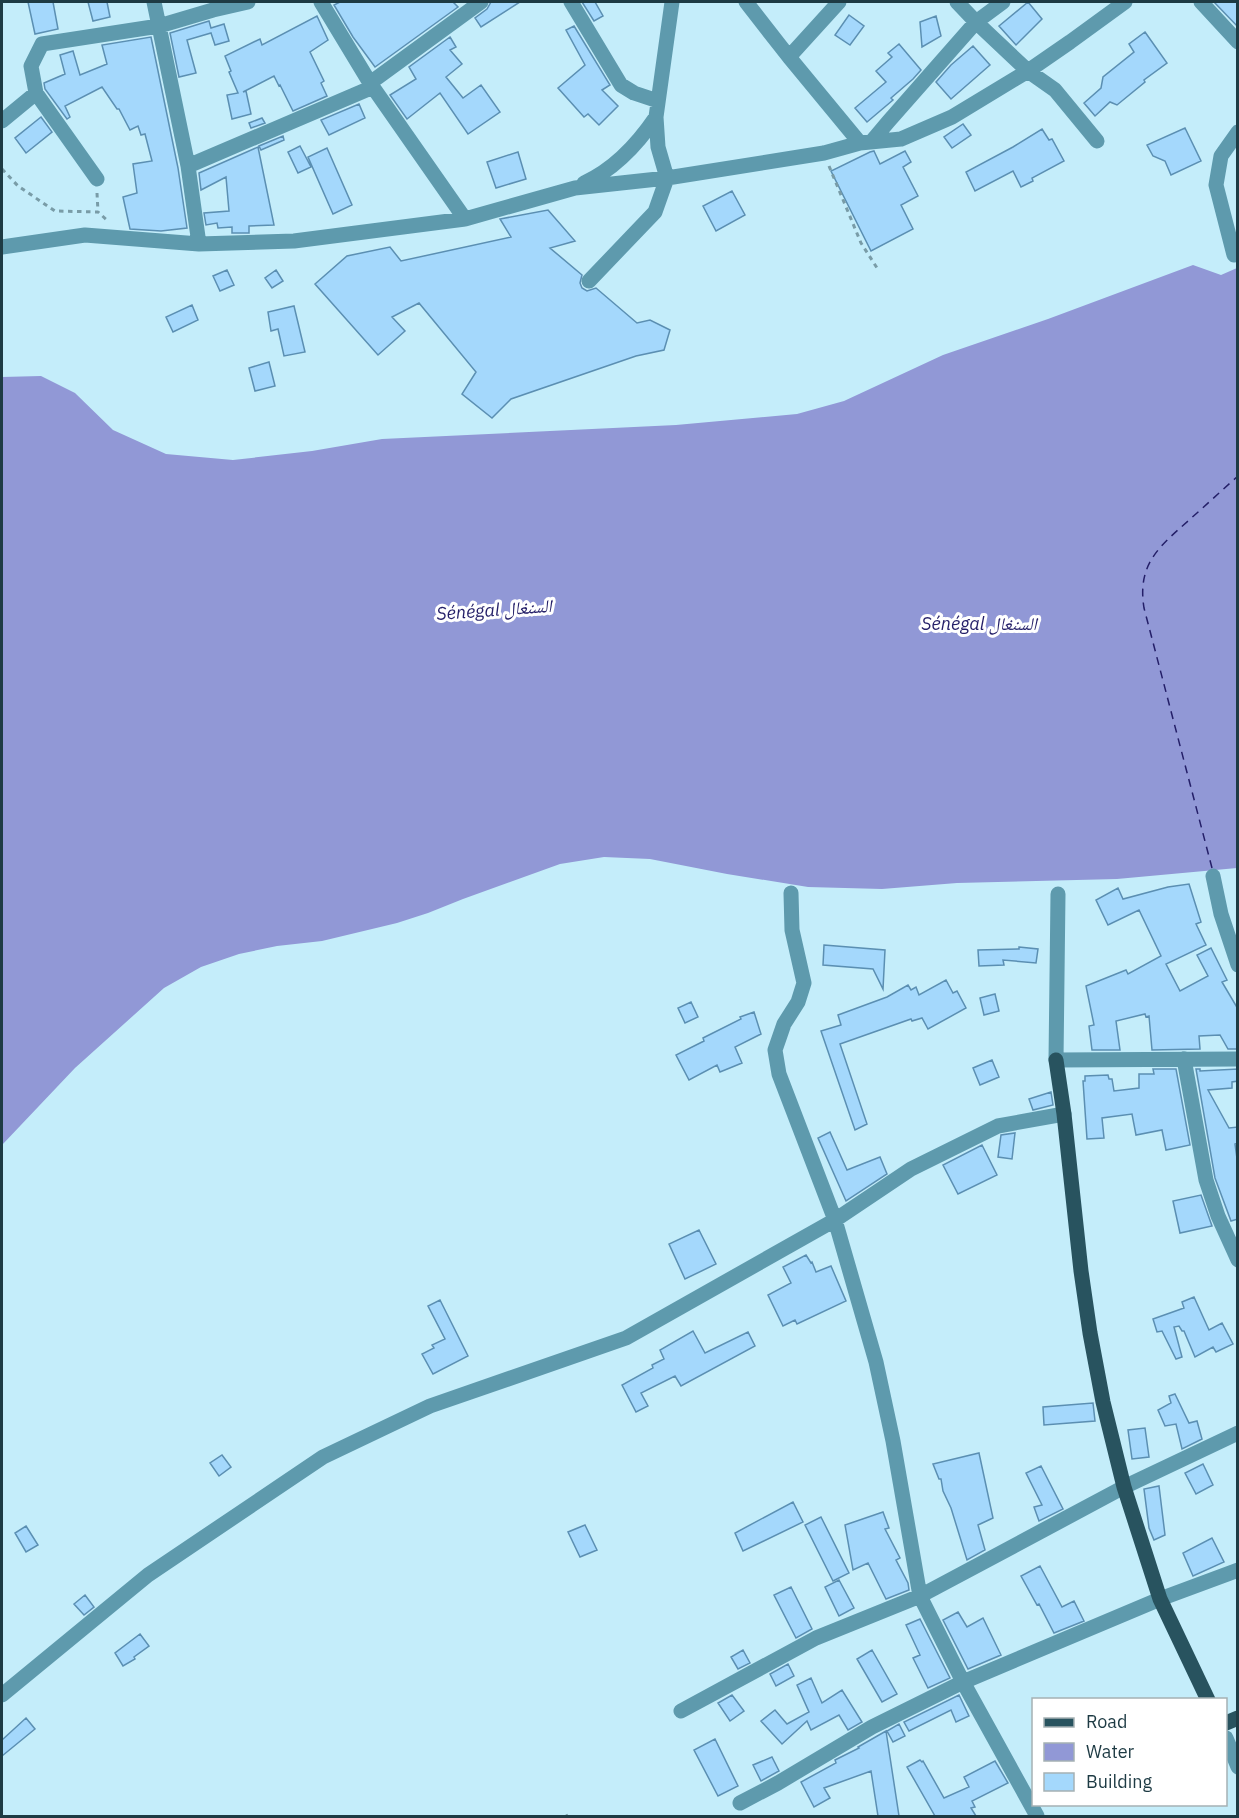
<svg xmlns="http://www.w3.org/2000/svg" width="1239" height="1818" font-family="'IBM Plex Sans','Noto Naskh Arabic',sans-serif">
<rect width="100%" height="100%" fill="#c4edfa"/>
<!-- water -->
<path fill="#9198d6" d="M1193,265l28,10 16,-7v600l-120,11 -160,4 -75,6 -74,-2 -81,-13 -77,-15 -46,-2 -44,7 -97,35 -35,14 -31,10 -75,18 -45,5 -38,8 -38,13 -37,21 -89,80 -73,77v-768l39,-1 34,17 38,37 53,24 67,6 79,-9 70,-12 294,-14 121,-11 47,-13 99,-46 105,-36z"/>
<g fill="none" stroke-linecap="round" stroke-linejoin="round">
<!-- ferry -->
<path stroke="#241f68" stroke-width="1.5" stroke-dasharray="8 6" stroke-linecap="butt" d="M1212,868l-68,-260c-7,-44 15,-61 44,-87 17,-15 33,-30 50,-45"/>
</g>
<!-- building -->
<path fill="#a4d8fc" stroke="#5b8fb2" stroke-width="1.5" d="M28,2h25l5,27 -23,5z
M88,2h19l3,15 -17,4z
M340,2h113l5,5 -83,60 -22,-30 -19,-32z
M491,2h29l-39,25 -6,-9 12,-9z
M582,2h13l8,14 -9,5z
M1028,2l14,17 -26,26 -17,-19z
M1214,2h24v25z
M849,15l15,11 -14,19 -15,-10z
M317,16l11,24 -18,12 14,29 -3,2 6,13 -34,15 -13,-26 -1,1 -5,-10 -31,16 3,-1 5,23 -19,5 -5,-24 11,-2 -9,-21 2,-1 -6,-15 35,-17 2,6z
M936,16l5,20 -19,11 -2,-25z
M209,21l2,7 13,-4 5,17 -14,4 -4,-12 -24,7 9,33 -17,4 -9,-44z
M574,26l36,59 -8,5 16,16 -19,19 -11,-11 -4,3 -26,-29 27,-23 -19,-35z
M1145,32l22,31 -23,17 1,2 -28,23 -7,-3 -15,14 -11,-13 17,-15 2,-11 31,-25 -5,-8z
M151,37l27,131 9,60 -26,3 -31,-2 -7,-32 14,-4 -4,-29 19,-3 -7,-27 -4,1 -3,-9 -8,4 -11,-21h-2l-15,-22 -37,19 5,11 -3,2 -22,-30 -1,-6 21,-9 -5,-19 13,-4 7,24 27,-11 -5,-19z
M450,37l6,10 -6,3 12,14 -16,13 17,21 18,-13 19,27 -32,22 -28,-41 -33,26 -17,-24 26,-16 -7,-12z
M899,44l22,26 -8,9 -22,19 2,2 -26,22 -12,-14 31,-26 -10,-11 16,-14 -4,-4z
M973,46l17,19 -39,34 -15,-17 15,-17z
M359,104l6,14 -36,17 -8,-15z
M41,117l11,15 -26,21 -11,-15z
M262,118l3,5 -14,5 -2,-5z
M963,124l8,11 -19,13 -8,-11z
M1185,128l16,33 -30,14 -6,-14 -12,-5 -6,-11z
M1042,129l7,11 3,-1 12,22 -32,17 1,3 -12,6 -8,-16 -38,20 -9,-19 47,-25z
M283,136l1,4 -23,10 -2,-4z
M300,146l11,21 -13,6 -10,-21z
M258,147l16,78 -25,1v7h-17v-6l-14,1 -1,-5 -11,2 -2,-12 25,-2 -3,-34 -25,13 -2,-17z
M327,148l25,57 -19,9 -25,-57z
M874,151l6,13 25,-13 6,11 -8,5 15,29 -17,9 12,24 -42,22 -40,-80 39,-19z
M518,152l8,27 -30,9 -9,-26z
M732,191l13,24 -29,16 -13,-25z
M548,210l27,31 -25,7 32,27 -2,8 2,5 5,3 9,-3 41,35 13,-3 20,10 -6,20 -28,6 -125,43 -19,19 -30,-24 14,-22 -57,-69 -27,14 13,14 -27,24 -63,-71 32,-28 43,-9 11,14 110,-24 -11,-18z
M227,270l7,15 -14,6 -7,-15z
M276,270l7,11 -11,7 -7,-10z
M192,305l6,15 -25,12 -7,-15z
M294,306l11,46 -21,4 -6,-27 -7,2 -3,-19z
M269,362l6,24 -20,5 -6,-23z
M1189,884l12,38 -5,2 10,21 -40,19 14,27 28,-15 -11,-21 14,-7 16,32 -5,2 16,27v40h-10l-8,-14 -21,1 1,13 -48,1 -3,-34 -3,1 -1,-3 -29,7 4,29h-28l-3,-24 5,-1 -8,-39 40,-16 2,4 33,-18 -22,-46 -31,15 -12,-25 22,-12 5,11 45,-12z
M824,945l61,5 -2,39 -10,-20 -50,-4z
M1019,947l19,2 -2,14 -33,-3 1,5 -25,1 -1,-16 41,-1z
M946,980l7,13 4,-2 9,17 -38,21 -6,-11 -10,3 -1,-2 -71,25 27,80 -12,6 -34,-99 20,-6 -3,-10 49,-18 21,-12 3,5 5,-3 3,8z
M995,994l4,17 -15,4 -4,-17z
M691,1002l7,15 -13,6 -7,-15z
M754,1012l7,22 -26,13 7,16 -22,9 -3,-7 -28,15 -13,-25 28,-14 -1,-3 38,-19 -1,-2z
M992,1060l7,17 -19,8 -7,-17z
M1153,1069h23l14,76 -24,5 -4,-20 -26,5 -4,-21 -30,4 2,20 -17,1 -4,-58h2v-5l23,-1 1,4h3l2,12 25,-3v-14h15z
M1196,1069h4v2l38,-2v12l-6,1v6l-24,2 21,38 9,-1v16l-3,1 3,22v53l-7,2 -16,-43z
M1051,1092l2,13 -20,5 -4,-11z
M830,1132l17,38 33,-13 7,17 -41,27 -28,-63z
M1015,1133l-3,26 -14,-2 3,-22z
M982,1145l15,30 -39,19 -15,-29z
M1201,1195l11,31 -32,7 -7,-32z
M699,1230l17,34 -31,15 -16,-35z
M806,1255l5,8 1,-1 4,10 15,-6 15,35 -49,23 -2,-4 -12,6 -15,-31 23,-12 -8,-16z
M1194,1297l15,33 13,-7 11,21 -17,8 -3,-5 -18,10 -11,-26h-2l-3,-5 -5,1 8,30 -6,2 -14,-28 -5,1 -4,-13 31,-11 -2,-6z
M440,1300l28,56 -35,18 -11,-20 12,-6 -2,-3 13,-6 -17,-33z
M693,1331l12,22 43,-21 7,14 -74,40 -6,-10 -34,17 7,13 -12,6 -14,-27 31,-17 -1,-3 12,-6 -4,-9z
M1175,1394l14,29 8,-2 5,18 -20,10 -6,-25 -11,2 -7,-16 13,-7 -2,-7z
M1093,1403l2,18 -51,4 -1,-18z
M1145,1428l4,29 -17,2 -4,-29z
M979,1453l14,65 -15,7 7,25 -18,10 -16,-52 -8,-17 -2,-12h-2l-6,-15z
M222,1455l9,12 -12,9 -9,-13z
M1203,1464l10,21 -17,9 -11,-21z
M1041,1466l22,43 -24,12 -5,-14 8,-2 -16,-32z
M1159,1486l6,49 -11,5 -5,-12 -5,-39z
M793,1502l10,20 -60,29 -8,-18z
M883,1512l6,16 -4,1 15,29 -4,2 12,23 1,7 -23,9 -18,-36 -15,7 -8,-45z
M821,1517l28,56 -16,8 -28,-56z
M585,1525l12,25 -17,7 -12,-25z
M26,1526l12,19 -12,7 -11,-19z
M1212,1538l12,24 -31,14 -10,-23z
M1040,1566l22,41 12,-6 10,20 -30,12 -15,-29 -2,1 -16,-29z
M839,1580l15,28 -15,8 -14,-29z
M791,1587l21,42 -16,9 -22,-43z
M85,1595l9,12 -10,8 -10,-11z
M958,1612l9,15 16,-9 18,37 -33,14 -25,-49z
M920,1619l30,59 -22,10 -15,-30 7,-3 -14,-30z
M140,1634l9,12 -15,11 1,2 -12,7 -8,-13z
M743,1650l7,13 -12,6 -7,-12z
M872,1650l25,44 -15,8 -25,-43z
M788,1664l6,12 -18,10 -6,-12z
M811,1678l11,25 20,-13 20,32 -14,8 -9,-15 -28,15 -4,-9 -25,23 -21,-23 14,-11 12,14 22,-12 -12,-27z
M732,1695l12,16 -14,10 -12,-18z
M959,1695l10,21 -13,6 -5,-12 -42,21 -5,-9z
M26,1718l9,11 -33,27v-16z
M899,1724l6,12 -12,6 -6,-11z
M886,1731l13,85h-21l-7,-45 -47,17 6,10 -16,9 -13,-25 35,-19 -1,-3 24,-12 -1,-1z
M715,1739l23,47 -20,10 -24,-46z
M772,1757l7,14 -18,10 -8,-16z
M920,1760l2,2 1,-1 21,37 25,-11 -5,-10 31,-16 13,22 -36,18 3,6 -4,1 5,8h-41l-28,-49z"/>
<g fill="none" stroke-linecap="round" stroke-linejoin="round">
<!-- path -->
<path stroke="#799ca7" stroke-width="3" stroke-dasharray="4.5 4.5" stroke-linecap="butt" d="M829,166l32,77 18,28
M2,169l16,17 37,25 43,1 10,9
M97,193l1,19
M566,1816l2,-1"/>
<!-- minor -->
<path stroke="#5e9aad" stroke-width="15" d="M154,2l34,164 11,78
M321,2l49,81 95,136
M571,2l50,83 13,8 24,8
M746,2l43,55 71,86
M957,2l19,20 52,49 27,19 42,51
M1201,2l37,40
M789,57l50,-55
M370,83l111,-81
M2,121l34,-28
M872,141l16,-19 88,-100 27,-20
M188,166l185,-79
M97,179l-61,-86 -5,-27 11,-22 117,-18 54,-16 35,-8
M584,183c31,-14 53,-38 72,-66
M2,247l83,-12 114,9 95,-3 171,-22 110,-31 92,-10 157,-25 36,-10 41,-4 51,-22 76,-46 42,-29 55,-40
M1234,255l-18,-70 5,-29 17,-24
M589,281l66,-69 12,-34 -9,-31 -2,-30 16,-115
M1213,876l8,38 17,51
M791,893l1,37 12,53 -6,19 -14,22 -9,26 4,24 56,146 41,142 17,79 27,155 43,86 74,134
M1058,894l-2,166 182,-1
M1184,1059l22,121 12,36 20,44
M2,1695l146,-120 175,-118 107,-51 196,-68 209,-118 76,-51 87,-43 66,-12
M681,1711l135,-73 104,-42 204,-109 114,-54
M1226,1738l12,29
M740,1803l38,-20 94,-56 91,-45 197,-83 78,-29"/>
<!-- major -->
<path stroke="#28535f" stroke-width="15" d="M1056,1060l8,54 17,157 9,62 13,69 21,85 36,112 48,101
M1226,1723l12,-5"/>
</g>
<g text-anchor="middle" stroke-width="6" stroke-linejoin="round" paint-order="stroke">
<!-- water labels -->
<g font-size="18" font-style="italic" fill="#241f68" stroke="#fff">
<text transform="translate(494 610) rotate(-4)" y="6">Sénégal السنغال</text>
<text x="979" y="630">Sénégal السنغال</text>
</g>
</g>
<!-- border -->
<rect width="1239" height="1818" fill="none" stroke="#1e3b44" stroke-width="6"/>
<!-- legend -->
<rect x="1032" y="1698" width="195" height="108" fill="#ffffff" stroke="#a5b1b4" stroke-width="1.5"/>
<rect x="1044" y="1718" width="30" height="9" fill="#28535f" stroke="#a5b1b4" stroke-width="1.5"/>
<text x="1086" y="1728" font-size="18" fill="#1e3b44">Road</text>
<rect x="1044" y="1743" width="30" height="18" fill="#9198d6" stroke="#a5b1b4" stroke-width="1.5"/>
<text x="1086" y="1758" font-size="18" fill="#1e3b44">Water</text>
<rect x="1044" y="1773" width="30" height="18" fill="#a4d8fc" stroke="#a5b1b4" stroke-width="1.5"/>
<text x="1086" y="1788" font-size="18" fill="#1e3b44">Building</text>
</svg>
